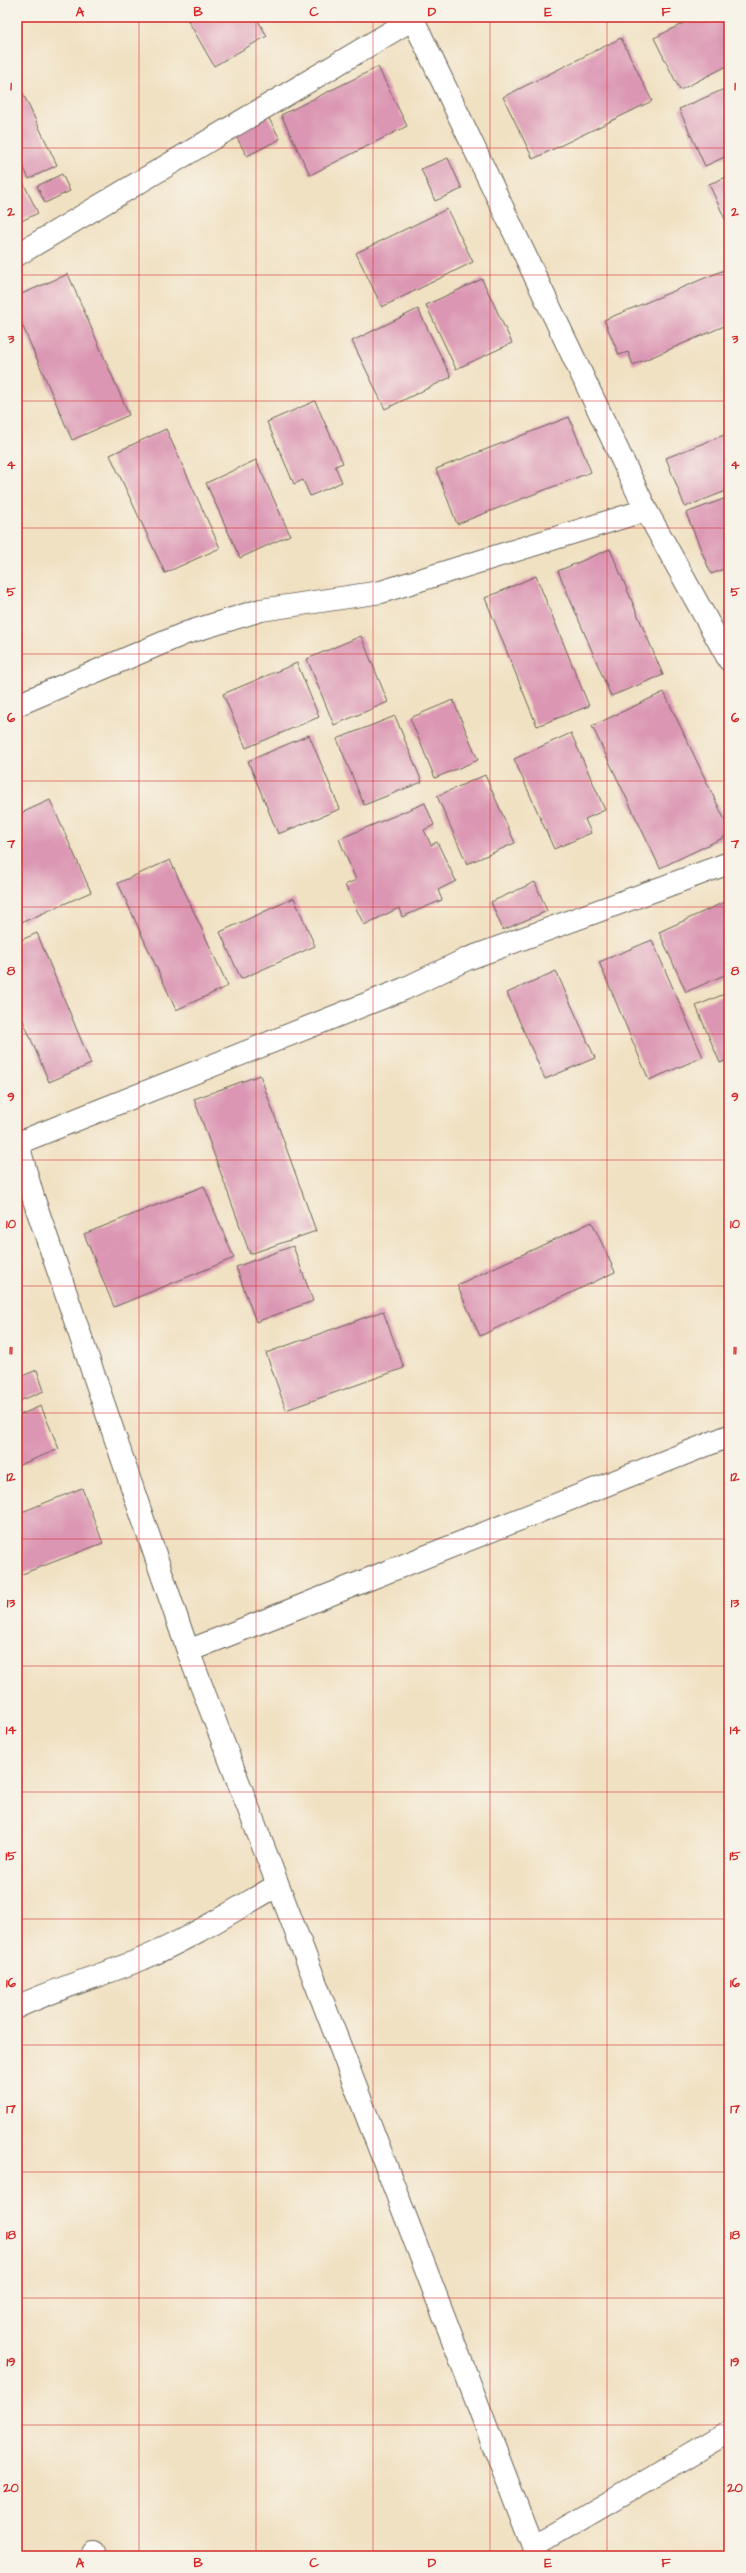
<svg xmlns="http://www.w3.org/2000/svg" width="746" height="2573" font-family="'Architects Daughter',sans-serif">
<rect width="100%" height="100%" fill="#f7f3e8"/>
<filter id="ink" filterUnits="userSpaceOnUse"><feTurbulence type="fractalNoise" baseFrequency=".025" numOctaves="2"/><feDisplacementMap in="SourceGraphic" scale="8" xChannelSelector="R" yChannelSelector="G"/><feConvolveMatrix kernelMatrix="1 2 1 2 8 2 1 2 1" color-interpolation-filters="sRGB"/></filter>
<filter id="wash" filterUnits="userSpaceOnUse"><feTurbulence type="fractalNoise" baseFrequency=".012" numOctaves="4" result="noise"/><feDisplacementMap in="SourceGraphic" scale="16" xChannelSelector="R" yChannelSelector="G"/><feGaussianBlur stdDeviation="0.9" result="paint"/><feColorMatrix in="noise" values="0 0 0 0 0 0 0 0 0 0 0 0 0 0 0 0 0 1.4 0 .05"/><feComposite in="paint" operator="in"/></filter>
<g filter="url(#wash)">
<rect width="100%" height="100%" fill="#f1e1c3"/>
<g id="blocks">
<!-- building -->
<path fill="#db96b3" d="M186,17h70l11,19 -53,30z
M696,17h33v48l-49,25 -26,-52z
M621,38l31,63 -119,58 -30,-62z
M378,67l29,59 -97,49 -29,-60z
M17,81l40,84 -28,14 -12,-26z
M729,87v68l-24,11 -26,-57z
M266,113l14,26 -33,17 -14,-25z
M448,158l14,31 -27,12 -14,-32z
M17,170l21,43 -21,10z
M62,174l8,17 -25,12 -8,-17z
M729,176v52l-20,-44z
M447,209l26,53 -91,45 -26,-54z
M729,268v56l-96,41 -5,-13 -9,3 -15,-35z
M68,274l61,141 -57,25 -55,-127v-17z
M482,279l30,64 -56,26 -30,-64z
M418,309l33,68 -66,32 -33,-68z
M315,401l28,62 -8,3 7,16 -32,14 -7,-16 -9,4 -27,-62z
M569,417l22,55 -134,52 -21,-55z
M166,429l54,119 -55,25 -55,-118z
M729,433v57l-44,17 -19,-49z
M256,460l34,75 -50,23 -34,-75z
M729,497v70l-18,7 -25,-61z
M610,549l53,126 -52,21 -53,-125z
M536,576l53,130 -52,20 -52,-128z
M729,611v13l-5,-11z
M361,636l27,66 -54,23 -27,-66z
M297,663l22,54 -73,31 -23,-54z
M664,692l65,137v6l-69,33 -68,-142z
M453,700l25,60 -43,18 -25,-60z
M395,716l27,66 -58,23 -27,-66z
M571,733l34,77 -20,9 6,14 -37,16 -40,-90z
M309,735l31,74 -62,25 -30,-73z
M485,775l30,68 -48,21 -30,-68z
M50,800l41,92 -68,30 -6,-14v-93z
M425,803l9,22 -10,5 7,15 6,-3 19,39 -18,9 4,10 -40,17 -3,-9 -35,17 -19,-40 11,-5 -17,-41z
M170,860l58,126 -52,24 -58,-127z
M535,882l12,29 -44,19 -12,-28z
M294,898l21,48 -74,33 -21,-47z
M729,900v73l-43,19 -27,-60z
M37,933l54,131 -42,18 -32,-76v-64z
M652,940l51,117 -54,23 -50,-118z
M556,971l39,87 -50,21 -38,-86z
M729,992v67l-9,4 -24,-57z
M260,1075l56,156 -66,23 -56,-155z
M204,1186l30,72 -120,49 -30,-73z
M592,1222l23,50 -135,64 -23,-51z
M293,1246l20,55 -57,21 -20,-55z
M383,1311l21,57 -118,42 -20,-57z
M37,1370l7,21 -27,11v-24z
M41,1406l18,43 -42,17v-50z
M82,1488l21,55 -86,33v-62z"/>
</g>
</g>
<g filter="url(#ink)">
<use href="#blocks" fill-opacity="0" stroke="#676156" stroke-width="1"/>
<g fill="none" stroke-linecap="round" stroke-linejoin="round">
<defs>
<path id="minor" d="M412,17l234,493 83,150
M17,255l396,-236
M17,705l169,-72 75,-23 120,-18 265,-82
M17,1141l16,56 155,454 348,905
M18,1143l386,-154 63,-30 262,-96
M188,1651l541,-215
M17,2007c41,-19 83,-31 125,-48 47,-20 91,-48 136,-74
M533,2547l196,-115
M95,2553l1,3"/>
</defs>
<!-- minor casing -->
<use href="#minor" stroke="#676156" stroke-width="24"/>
<!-- minor -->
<use href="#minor" stroke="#fff" stroke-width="22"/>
</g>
</g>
<!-- grid -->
<path fill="none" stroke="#d62828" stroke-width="1" stroke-opacity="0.55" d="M139,17v2539M256,17v2539M373,17v2539M490,17v2539M607,17v2539M17,148h712M17,275h712M17,401h712M17,528h712M17,654h712M17,781h712M17,907h712M17,1034h712M17,1160h712M17,1286h712M17,1413h712M17,1539h712M17,1666h712M17,1792h712M17,1919h712M17,2045h712M17,2172h712M17,2298h712M17,2425h712"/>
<!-- margin -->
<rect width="746" height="2573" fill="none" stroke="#f7f3e8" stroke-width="44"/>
<rect x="22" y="22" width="702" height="2529" fill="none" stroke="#d62828" stroke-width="1.5"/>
<g font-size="13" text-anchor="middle" font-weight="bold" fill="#d62828">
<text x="80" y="16">A</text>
<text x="198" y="16">B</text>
<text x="314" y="16">C</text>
<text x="432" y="16">D</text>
<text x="548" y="16">E</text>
<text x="666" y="16">F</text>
<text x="11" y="90">1</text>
<text x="735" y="90">1</text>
<text x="11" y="216">2</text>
<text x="735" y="216">2</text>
<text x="11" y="343">3</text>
<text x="735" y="343">3</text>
<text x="11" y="469">4</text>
<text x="735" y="469">4</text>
<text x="11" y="596">5</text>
<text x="735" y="596">5</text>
<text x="11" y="722">6</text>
<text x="735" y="722">6</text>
<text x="11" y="848">7</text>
<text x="735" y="848">7</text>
<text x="11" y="975">8</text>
<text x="735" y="975">8</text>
<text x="11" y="1101">9</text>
<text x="735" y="1101">9</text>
<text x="11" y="1228">10</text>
<text x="735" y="1228">10</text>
<text x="11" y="1354">11</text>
<text x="735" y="1354">11</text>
<text x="11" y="1481">12</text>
<text x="735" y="1481">12</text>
<text x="11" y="1607">13</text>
<text x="735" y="1607">13</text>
<text x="11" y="1734">14</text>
<text x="735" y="1734">14</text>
<text x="11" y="1860">15</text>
<text x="735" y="1860">15</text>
<text x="11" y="1987">16</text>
<text x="735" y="1987">16</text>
<text x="11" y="2113">17</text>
<text x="735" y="2113">17</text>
<text x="11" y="2239">18</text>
<text x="735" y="2239">18</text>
<text x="11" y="2366">19</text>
<text x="735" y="2366">19</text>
<text x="11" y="2492">20</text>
<text x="735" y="2492">20</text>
<text x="80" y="2567">A</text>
<text x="198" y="2567">B</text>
<text x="314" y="2567">C</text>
<text x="432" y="2567">D</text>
<text x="548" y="2567">E</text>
<text x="666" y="2567">F</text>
</g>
</svg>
